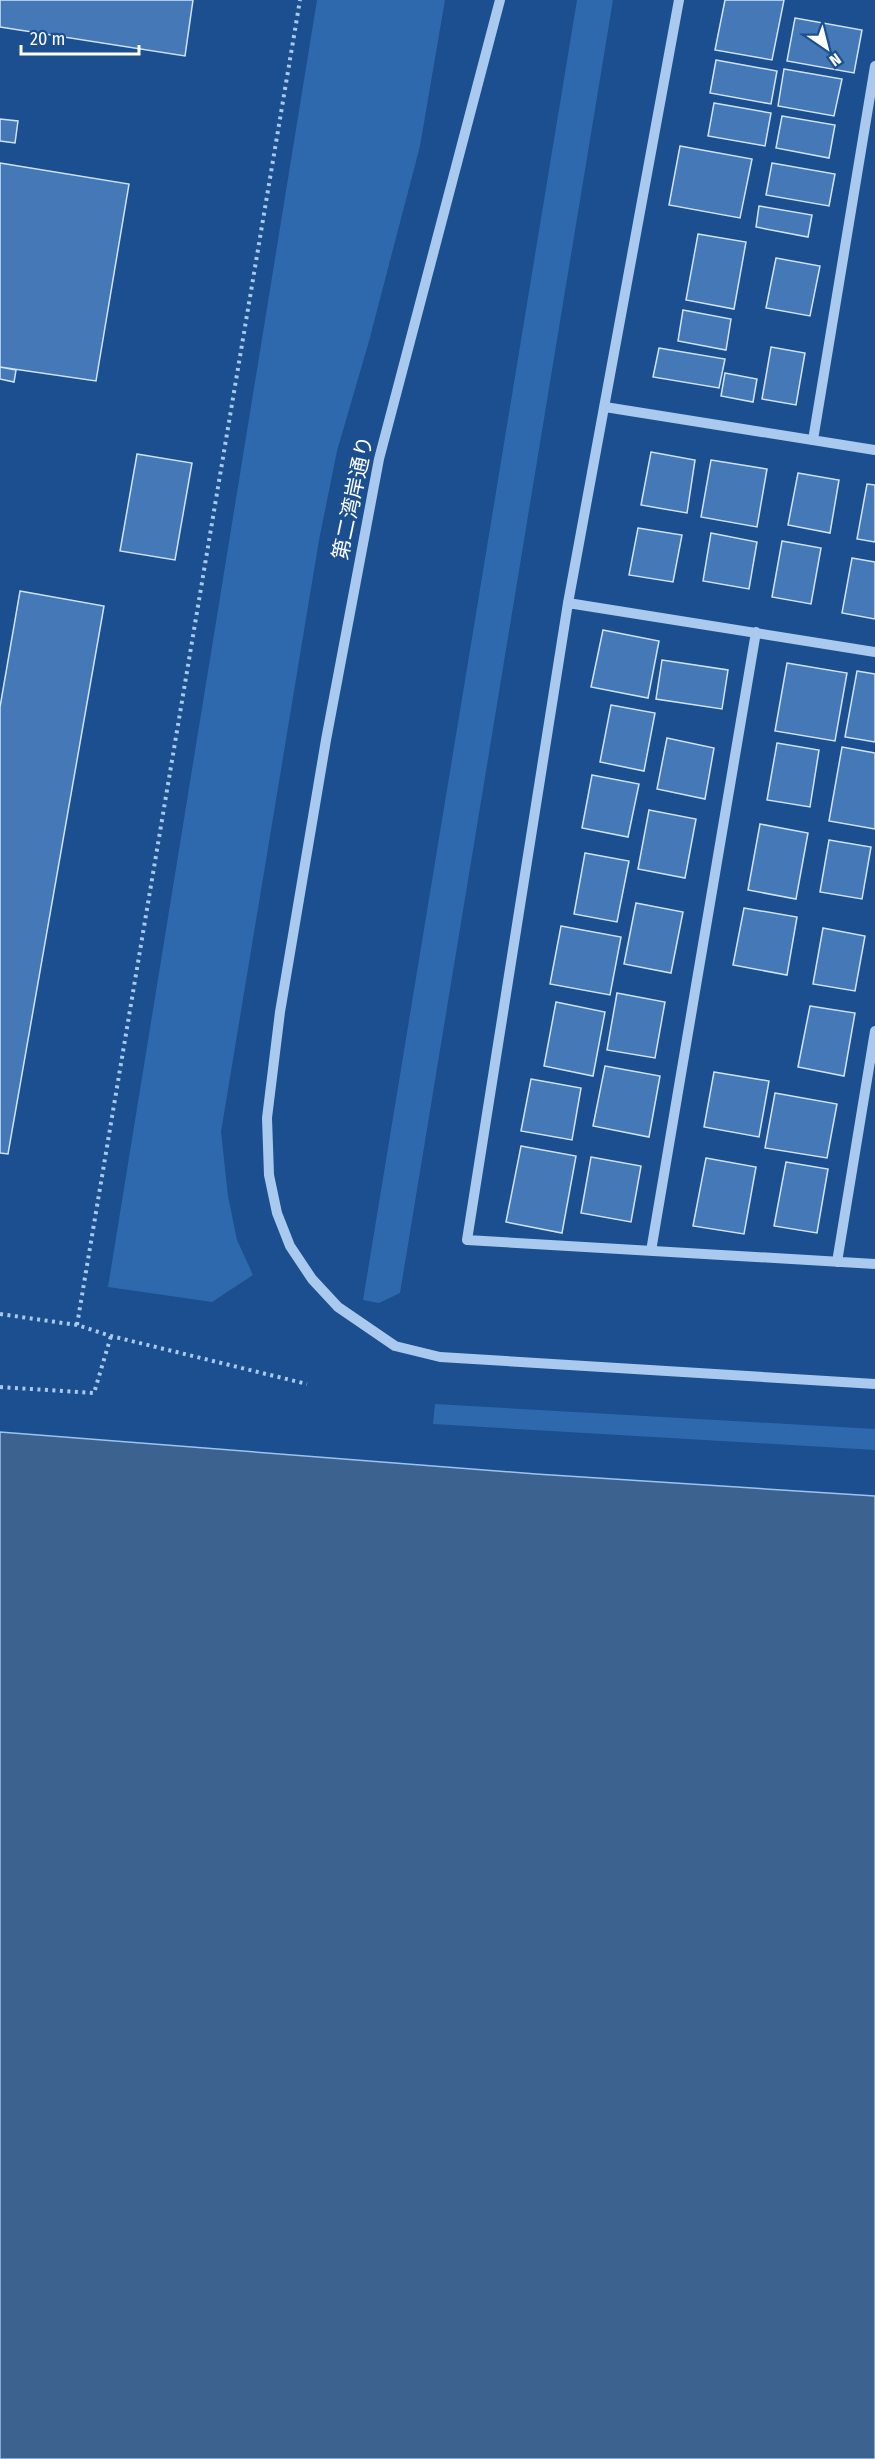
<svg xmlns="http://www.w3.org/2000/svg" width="875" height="2459" font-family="'Fira Sans Condensed','Noto Sans JP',sans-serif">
<rect width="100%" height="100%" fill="#1b4f8f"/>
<!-- green -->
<path fill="#2e69ad" d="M317,0h128l-25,146 -51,195 -32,110 -18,89 -98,592 7,64 9,44 16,35 -41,27 -104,-15z
M577,0h36l-213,1293 -21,10 -16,-3z
M435,1404l440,25v21l-442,-26z"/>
<!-- water -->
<path fill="#3c6290" stroke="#9cc4f0" stroke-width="1.5" d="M0,1432l536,42 339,22v963h-875z"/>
<!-- building -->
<path fill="#4478b7" stroke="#cfe3fa" stroke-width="1.5" d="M0,0h193l-8,56 -185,-29z
M725,0h59l-12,60 -57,-10z
M795,18l67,12 -8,43 -67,-12z
M716,60l61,11 -6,33 -61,-11z
M784,69l58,10 -8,37 -56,-10z
M714,103l57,10 -6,33 -57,-10z
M782,116l53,9 -6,33 -53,-10z
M0,119l18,2 -3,22 -15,-2z
M680,146l72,13 -12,59 -71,-13z
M0,163l129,21 -33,197 -96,-14z
M772,163l63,11 -6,32 -63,-11z
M759,206l53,9 -4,22 -52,-10z
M698,234l48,8 -12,67 -48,-9z
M776,258l44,8 -10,50 -44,-8z
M683,310l48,9 -5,31 -48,-9z
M771,347l34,6 -9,52 -34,-6z
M659,348l66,11 -6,29 -66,-11z
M0,367l16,3 -2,12 -14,-3z
M725,373l32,6 -4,23 -32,-6z
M651,452l44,8 -8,53 -46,-8z
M137,454l55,9 -17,97 -55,-9z
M711,460l56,9 -10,58 -56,-10z
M798,473l41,7 -9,53 -42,-8z
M867,484l8,1v57l-18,-3z
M638,528l44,7 -9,47 -44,-7z
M711,533l46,9 -8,47 -46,-8z
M782,541l39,7 -10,56 -39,-7z
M852,558l23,4v57l-33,-6z
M20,591l84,15 -96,548 -8,-1v-446z
M603,630l56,11 -11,57 -57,-11z
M662,660l66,10 -6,39 -66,-10z
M787,663l60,10 -12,68 -60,-10z
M857,671l18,3v68l-30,-5z
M611,705l44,8 -11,58 -44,-9z
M667,738l47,10 -9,51 -48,-10z
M777,743l42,7 -9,57 -43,-7z
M842,747l33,6v76l-46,-8z
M592,775l47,9 -11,53 -46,-9z
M649,810l47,9 -11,59 -47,-9z
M760,824l48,9 -12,66 -48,-9z
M829,840l42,7 -9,52 -42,-7z
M585,853l44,8 -12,61 -43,-8z
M636,903l47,9 -12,61 -47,-9z
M744,908l53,9 -10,58 -54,-10z
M561,926l60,11 -11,58 -60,-11z
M823,928l42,8 -10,55 -42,-7z
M617,993l48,9 -10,56 -48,-8z
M556,1002l49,10 -12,64 -49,-10z
M810,1006l45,7 -11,63 -46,-9z
M605,1066l55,10 -11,61 -56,-11z
M714,1072l55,9 -10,56 -55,-10z
M531,1079l50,9 -9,52 -51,-9z
M775,1093l62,11 -10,54 -62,-10z
M521,1146l55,10 -14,77 -56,-11z
M591,1157l50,9 -10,56 -50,-9z
M706,1158l50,9 -12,67 -51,-8z
M786,1162l42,7 -11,64 -43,-7z"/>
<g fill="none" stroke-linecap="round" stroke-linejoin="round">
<!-- path -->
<path stroke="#a9c9ee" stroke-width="4" stroke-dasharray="3 4.5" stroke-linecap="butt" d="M0,1314l77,11 34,11 196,48
M77,1325l223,-1325
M0,1387l94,6 17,-57"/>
<!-- minor -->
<path stroke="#a9c9ee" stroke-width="10" d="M500,0l-121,459 -53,281 -46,272 -13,106 2,57 8,38 13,33 22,33 26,28 57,39 45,11 435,27
M679,0l-111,603 -101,637 408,24
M605,407l270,43
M813,440l62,-374
M568,603l307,49
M651,1251l105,-619
M837,1262l38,-231"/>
</g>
<g text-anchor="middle" stroke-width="6" stroke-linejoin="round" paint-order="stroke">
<!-- street labels -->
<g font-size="21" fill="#fff" stroke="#1b4f8f">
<text transform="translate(353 498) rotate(-78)" y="7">第二湾岸通り</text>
</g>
</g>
<!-- north arrow -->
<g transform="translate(827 48) rotate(145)" stroke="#1b4f8f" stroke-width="4.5" paint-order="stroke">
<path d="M0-4.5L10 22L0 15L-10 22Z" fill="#ffffff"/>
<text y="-9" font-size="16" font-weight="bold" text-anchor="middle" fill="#ffffff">N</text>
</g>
<!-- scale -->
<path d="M21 45v9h118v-9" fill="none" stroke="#ffffff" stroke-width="3"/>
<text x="30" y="45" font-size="18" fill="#ffffff" stroke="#1b4f8f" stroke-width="4.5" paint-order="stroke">20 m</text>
</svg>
